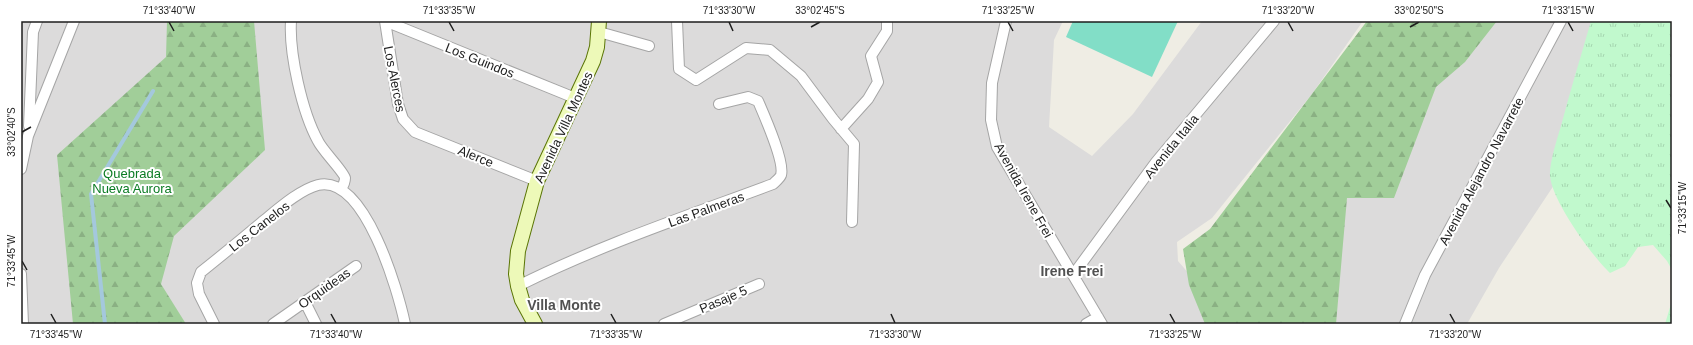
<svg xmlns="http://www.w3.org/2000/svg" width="1693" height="345" font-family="Arial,sans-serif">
<defs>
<pattern id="forest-firs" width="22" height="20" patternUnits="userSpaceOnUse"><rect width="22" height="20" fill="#a1ce99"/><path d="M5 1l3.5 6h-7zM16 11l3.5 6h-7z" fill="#8ab083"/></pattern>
<pattern id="park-tufts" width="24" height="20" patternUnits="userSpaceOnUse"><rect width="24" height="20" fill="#c1f9cd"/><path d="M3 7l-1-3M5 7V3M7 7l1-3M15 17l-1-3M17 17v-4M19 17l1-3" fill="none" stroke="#a5d5b0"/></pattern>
</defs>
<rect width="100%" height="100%" fill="#efede4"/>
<!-- residential -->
<path fill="#dcdbdb" d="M21,21h1042l-9,19 -5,87 43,29 41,-42 69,-93h161l-51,73 -100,124 -35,24 1,19 18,21 12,42h-1187z
M1487,21h185l-112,155 -61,92 -32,56h-139l12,-135 90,-107z"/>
<!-- forest -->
<path fill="url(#forest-firs)" d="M167,21h87l11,129 -91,86 -13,48 25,40h-113l-16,-169 109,-98z
M1367,21h130l-32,41 -29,25 -42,111h-47l-11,126h-131l-16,-39 -6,-36 27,-20z"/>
<!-- park -->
<path fill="url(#park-tufts)" d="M1591,21h81v249l-5,-9 -14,-16 -15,2 -13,19 -15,7c-18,-17 -58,-72 -60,-97 -1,-12 7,-37 11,-50 9,-35 20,-70 30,-105z
M1672,303v21h-7l6,-20z"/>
<!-- pitch -->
<path fill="#82dec7" d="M1073,21h105l-26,56 -86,-40z"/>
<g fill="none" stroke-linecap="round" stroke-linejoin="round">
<!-- stream -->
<path stroke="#a4c8dd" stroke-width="4" d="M105,324l-14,-130 62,-103"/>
<defs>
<path id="street" d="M291,21c-2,32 11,91 27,120 4,9 26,31 27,37 0,4 -2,8 -4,11
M385,21l13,83 5,15 12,13 122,49
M385,21l190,77
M677,21l2,48 17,11 50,-32 24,2 31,26 32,43 21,25 -2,78
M1006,21l-14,62 -1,37 6,27 105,177
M599,32l50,14
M29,126l4,-94 4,-11
M841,129l27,-30 10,-17 -7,-26 16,-25v-10
M21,169l7,-33 46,-115
M21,274l2,50
M1073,275l83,-113 118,-141
M518,286c82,-41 169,-70 255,-102 3,-3 7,-6 8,-9 4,-13 -17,-60 -23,-74l-10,-4 -29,7
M305,302l11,22
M214,324l-15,-30 -2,-11 4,-11c20,-16 41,-33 61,-50 15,-12 37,-32 56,-37 47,-11 80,106 87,139
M273,324l83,-58
M664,324l95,-40
M1086,324l12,-7
M1405,324l20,-49 136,-254"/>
<path id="secondary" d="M535,324l-13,-24 -4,-14 -2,-12 2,-23 19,-70 56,-120 4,-14 2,-26"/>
</defs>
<!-- street casing -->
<use href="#street" stroke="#a5a5a5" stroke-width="12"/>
<!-- secondary casing -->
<use href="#secondary" stroke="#5a7505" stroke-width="16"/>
<!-- street -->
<use href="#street" stroke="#fff" stroke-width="10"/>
<!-- secondary -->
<use href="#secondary" stroke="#edf9b8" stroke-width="14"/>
</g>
<!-- ticks -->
<path fill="none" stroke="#1e1e1e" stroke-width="1.5" d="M169,22l5,9M449,22l5,9M729,22l4,9M1008,22l5,9M1288,22l5,9M1568,22l5,9M811,27l9,-5M1410,27l9,-5M22,132l9,-5M1666,200l5,8M22,261l5,9M51,314l5,9M331,314l5,9M611,314l5,9M891,314l4,9M1170,314l5,9M1450,314l5,9"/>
<g text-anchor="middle" stroke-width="4" stroke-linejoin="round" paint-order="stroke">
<!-- street labels -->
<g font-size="13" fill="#1e1e1e" stroke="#fff">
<text transform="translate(480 60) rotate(22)" y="5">Los Guindos</text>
<text transform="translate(395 79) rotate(79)" y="5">Los Alerces</text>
<text transform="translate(563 127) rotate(-65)" y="5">Avenida Villa Montes</text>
<text transform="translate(1171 146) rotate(-51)" y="5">Avenida Italia</text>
<text transform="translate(476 156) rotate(22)" y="5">Alerce</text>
<text transform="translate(1481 171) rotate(-62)" y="5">Avenida Alejandro Navarrete</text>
<text transform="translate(1024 190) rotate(61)" y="5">Avenida Irene Frei</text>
<text transform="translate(706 209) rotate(-20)" y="5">Las Palmeras</text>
<text transform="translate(259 226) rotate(-38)" y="5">Los Canelos</text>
<text transform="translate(324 288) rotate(-35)" y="5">Orquideas</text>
<text transform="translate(723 299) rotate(-23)" y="5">Pasaje 5</text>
</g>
<!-- park labels -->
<g font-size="13" fill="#0b7c24" stroke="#fff">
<text x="132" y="178">Quebrada<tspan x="132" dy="15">Nueva Aurora</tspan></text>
</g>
<!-- neighbourhood labels -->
<g font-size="14" font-weight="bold" fill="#515151" stroke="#fff">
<text x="1072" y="276">Irene Frei</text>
<text x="564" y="310">Villa Monte</text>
</g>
</g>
<!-- border -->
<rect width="1693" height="345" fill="none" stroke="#ffffff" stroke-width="44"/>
<rect x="22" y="22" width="1649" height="301" fill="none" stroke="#1e1e1e" stroke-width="1.5"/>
<g font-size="10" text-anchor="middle" fill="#1e1e1e">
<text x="169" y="14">71°33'40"W</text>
<text x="449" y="14">71°33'35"W</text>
<text x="729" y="14">71°33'30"W</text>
<text x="820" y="14">33°02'45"S</text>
<text x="1008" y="14">71°33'25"W</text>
<text x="1288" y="14">71°33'20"W</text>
<text x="1419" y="14">33°02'50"S</text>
<text x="1568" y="14">71°33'15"W</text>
<text transform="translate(11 132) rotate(-90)" y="4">33°02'40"S</text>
<text transform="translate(1682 208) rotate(-90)" y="4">71°33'15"W</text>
<text transform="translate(11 261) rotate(-90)" y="4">71°33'45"W</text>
<text x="56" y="338">71°33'45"W</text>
<text x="336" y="338">71°33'40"W</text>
<text x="616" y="338">71°33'35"W</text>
<text x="895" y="338">71°33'30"W</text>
<text x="1175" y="338">71°33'25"W</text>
<text x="1455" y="338">71°33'20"W</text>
</g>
</svg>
